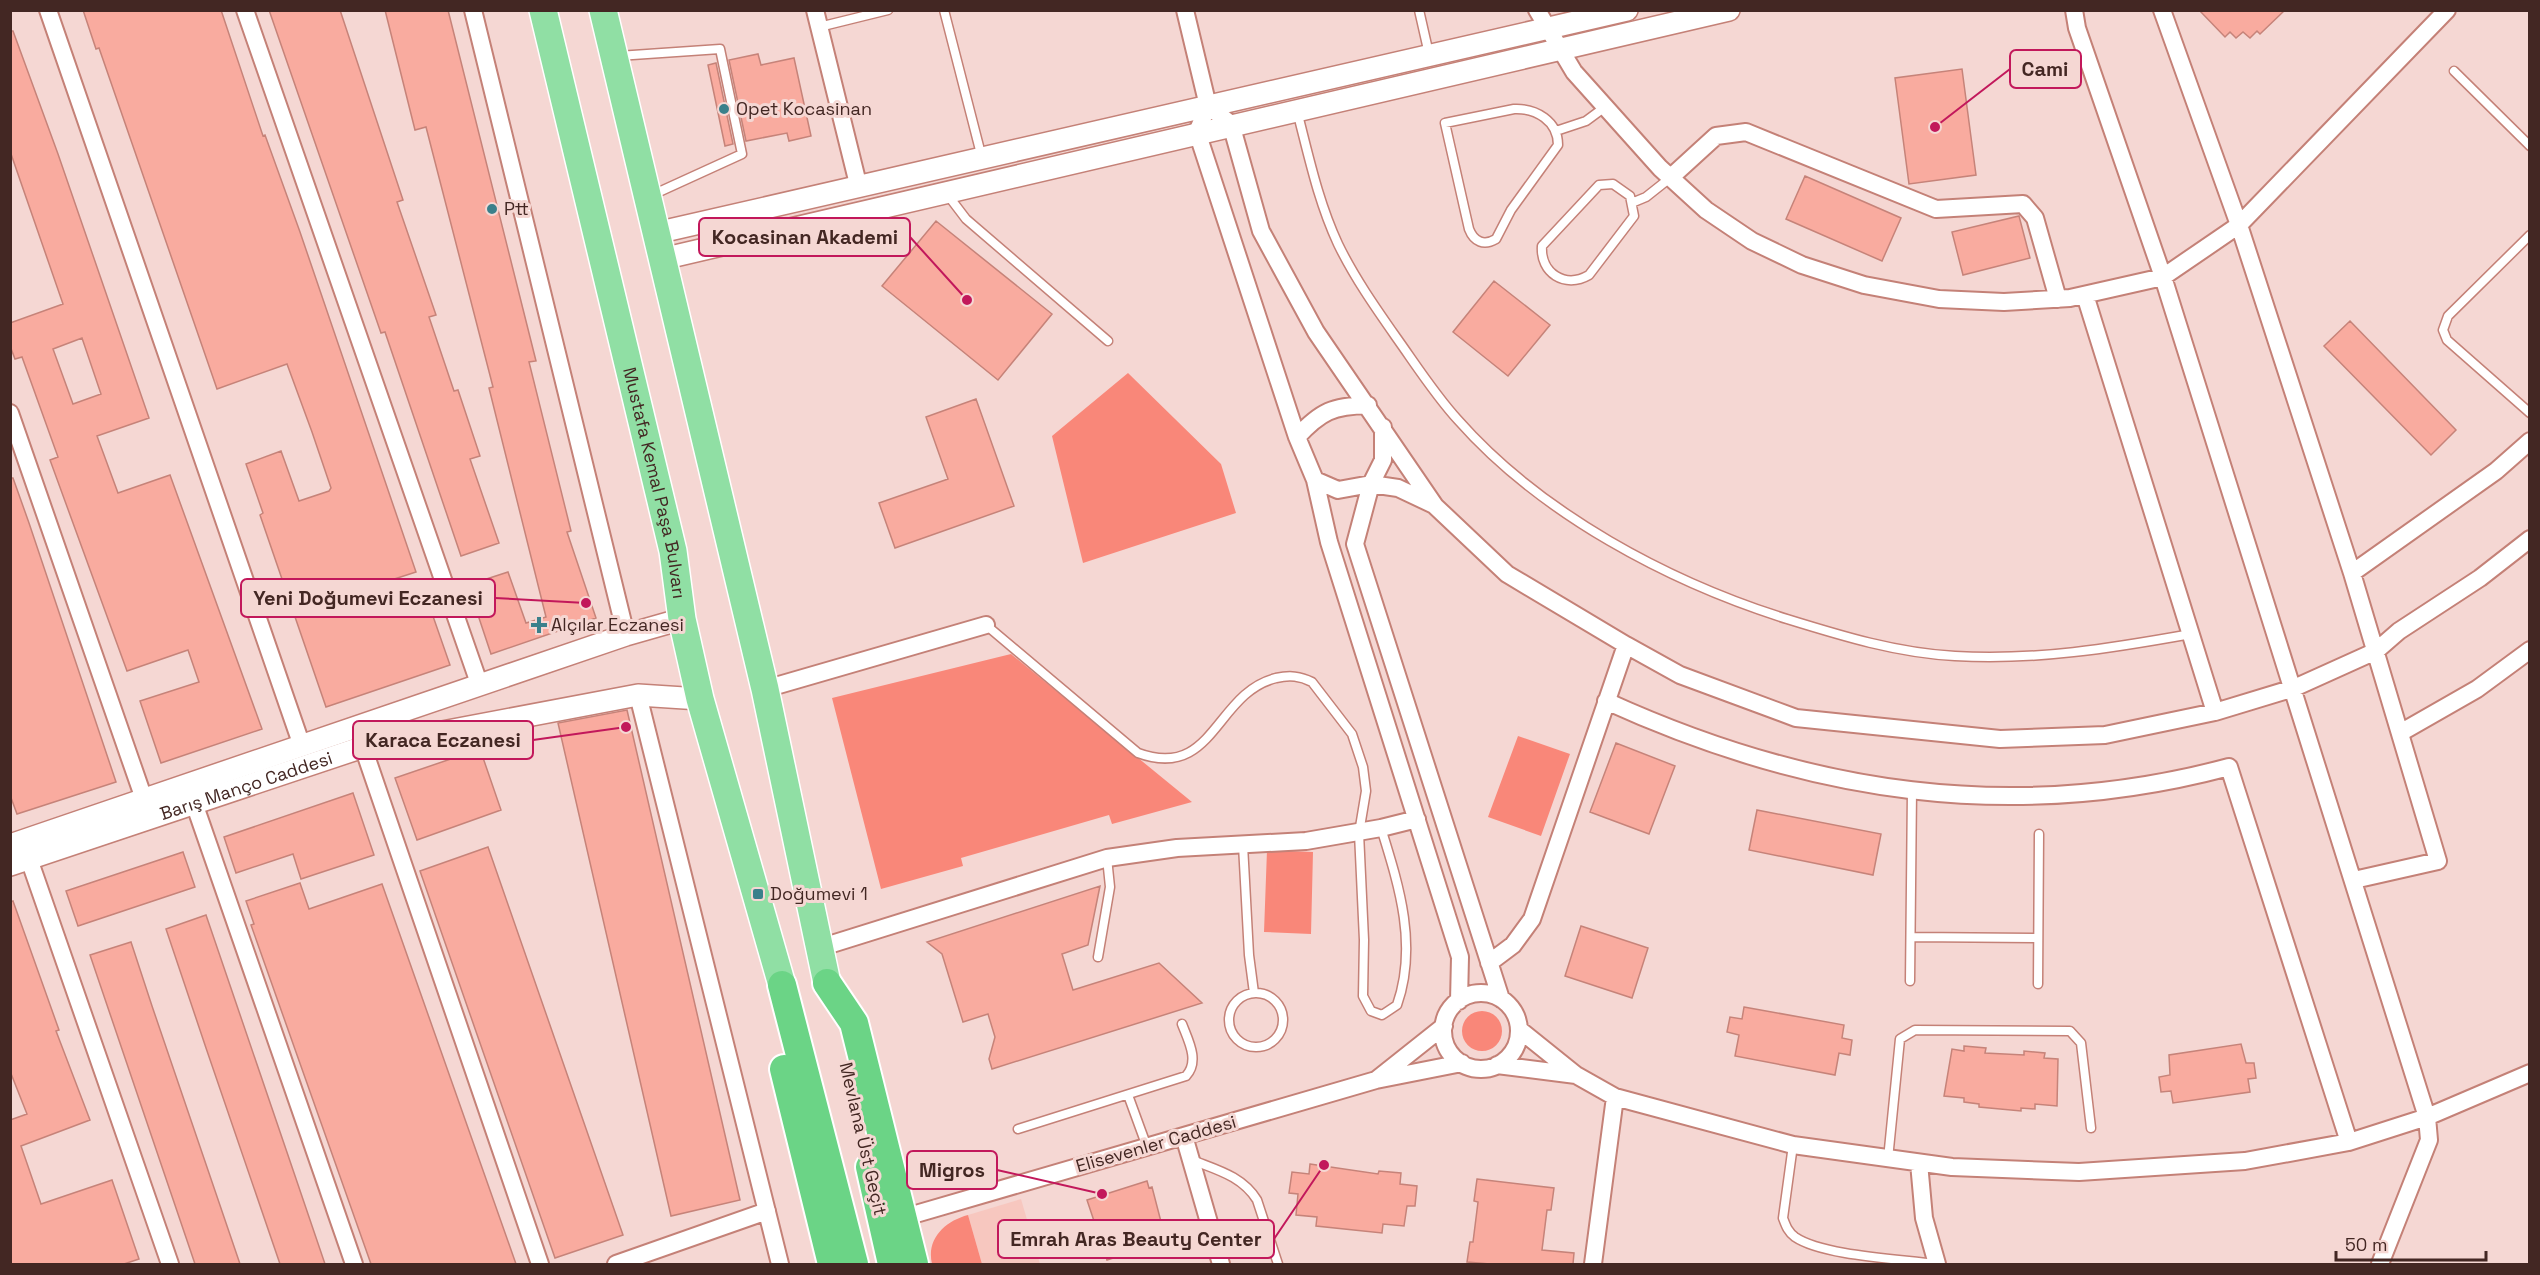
<svg xmlns="http://www.w3.org/2000/svg" width="2540" height="1275" font-family="'Space Grotesk',sans-serif">
<rect width="100%" height="100%" fill="#f5d7d3"/>
<!-- built -->
<path fill="#f7c7bf" d="M1021,1199l19,65h-58l-14,-49z"/>
<!-- green -->
<path fill="#f98779" d="M1128,373l93,91 15,49 -153,50 -31,-127z
M1011,654l181,148 -80,22 -3,-9 -148,43 2,8 -82,23 -49,-191z
M1518,736l52,18 -29,82 -53,-19z
M1267,850l46,2 -2,82 -47,-2z
M1462 1031a20 20 0 1 1 40 0a20 20 0 1 1-40 0Z
M968,1215l14,49h-50c-6,-25 13,-43 36,-49z"/>
<!-- building -->
<path fill="#f9ab9f" stroke="#c68379" stroke-width="1.5" fill-rule="evenodd" d="M83,10h138l42,126 2,-1 35,97 116,340 -31,10 9,28 33,-11 23,66 -124,42 -66,-192 3,-2 -17,-49 35,-13 18,50 30,-10 2,-3 -19,-56 -25,-68 -70,25 -118,-341 -3,1z
M269,10h71l63,190 -6,2 39,113 -7,2 25,74 4,-1 22,66 -10,3 29,84 -38,13 -76,-224 -4,1z
M385,10h63l88,351 -7,1 42,169 -4,1 29,86 -105,36 -23,-69 40,-13 18,51 20,-6 -57,-229 4,-1 -67,-260 -11,3z
M2199,10h86l-25,24 -3,-3 -7,7 -7,-6 -7,6 -6,-6 -5,5z
M10,31h3l45,123 91,264 -52,18 21,57 52,-18 92,254 -101,34 -21,-62 59,-19 -11,-32 -61,21 -77,-211 8,-3 -36,-100 -7,2 -5,-13v-23l53,-19 -53,-153zM82,338l19,56 -28,10 -20,-55z
M758,54l3,11 33,-7 17,78 -22,5 -2,-8 -41,8 -17,-81z
M716,63l17,81 -8,2 -17,-81z
M1962,69l14,106 -67,9 -14,-106z
M1805,176l96,42 -19,43 -96,-42z
M2019,216l11,42 -67,17 -11,-43z
M936,221l116,93 -54,66 -116,-94z
M1494,281l56,44 -42,51 -55,-44z
M2350,321l106,109 -25,25 -107,-109z
M976,399l38,107 -119,42 -16,-45 69,-24 -22,-62z
M10,478h3l16,45 87,259 -99,32 -7,-19z
M627,710l113,490 -69,16 -113,-493z
M1616,743l59,23 -26,68 -59,-22z
M480,749l21,61 -84,30 -22,-62z
M353,793l21,62 -73,24 -8,-25 -57,19 -12,-36z
M1757,810l124,24 -8,41 -124,-25z
M488,847l135,388 -68,23 -135,-387z
M183,852l12,35 -117,39 -12,-35z
M300,883l9,26 73,-25 134,380h-145l-120,-339 3,-1 -8,-23z
M1100,886l-12,59 -26,9 11,36 86,-27 43,40 -210,66 -3,-10 6,-22 -7,-23 -25,8 -21,-68 -15,-12z
M13,901l46,129 -3,1 34,89 -69,26 20,58 71,-24 27,79 -15,5h-114v-144l17,-6 -17,-43v-169z
M206,915l86,252 33,97h-45l-74,-216 -40,-119z
M1581,926l67,22 -16,50 -67,-22z
M131,942l21,64 88,258h-45l-105,-309z
M1744,1007l100,18 -2,13 10,2 -2,15 -11,-2 -4,22 -100,-19 4,-21 -12,-3 3,-15 12,2z
M2241,1044l5,19h8l2,15 -8,1 2,13 -77,11 -2,-12 -10,1 -2,-15 11,-2 -1,-20z
M1964,1046l22,2 -1,5 39,2v-4l21,2 -1,5 14,1 -1,47 -22,-2v5l-14,-1v3l-42,-4v-3l-15,-2v-4l-20,-2 8,-47 12,2z
M1310,1164l68,10 1,-3 22,2 -1,11 17,2 -2,20h-8l-3,20 -21,-2 -1,9 -66,-7 1,-9 -21,-2 2,-21 -9,-1 3,-21 17,2z
M1477,1179l77,9 -3,22h-4l-5,40 32,3 -1,11h-83l-23,-2 3,-20h3l5,-40 -4,-1z
M1147,1181l2,7 3,-1 14,54 -59,19 -20,-60z"/>
<g fill="none" stroke-linecap="round" stroke-linejoin="round">
<defs>
<path id="service" d="M944,10l38,148
M1419,10l10,44
M819,27l69,-17
M618,56l102,-7 22,105 -92,42
M2454,71l76,75
M1514,109c22,-1 44,12 44,36l-47,65 -15,29c-12,7 -22,3 -27,-10l-24,-106z
M1297,111c12,46 21,90 41,133 16,33 37,63 58,93 20,28 39,58 62,83 83,94 211,162 329,199 55,17 110,34 168,37 79,5 158,-8 236,-22
M1556,131l30,-10 19,-14
M1613,184l17,12 4,20 -45,59c-24,14 -49,-2 -47,-29l57,-61z
M947,194l19,25 142,122
M1634,202l12,-5 24,-19
M2530,235l-82,81 -5,14 4,10 83,73
M986,625l152,128c76,28 77,-60 138,-75 14,-3 24,-2 36,4l40,52 11,33 3,24 -7,42 5,107 -1,56 8,15 11,4 15,-10c21,-60 2,-119 -16,-177
M1243,845l6,110 5,38
M1911,937l127,1
M1098,957l12,-70 -3,-29
M1910,981l2,-191
M2038,984l1,-150
M1229 1020a27 27 0 1 1 54 0a27 27 0 1 1-54 0Z
M1128,1095l19,52
M1018,1129l168,-53c14,-15 2,-36 -4,-52
M1793,1145l-10,73c3,8 5,14 12,19 28,19 105,22 141,27
M1888,1159l12,-120 15,-9 155,1 11,12 10,85
M1192,1160c25,10 50,16 65,40l21,64"/>
<path id="minor" d="M48,10l254,736
M245,10l235,676
M473,10l153,625
M815,10l44,178
M1185,10l23,96 -11,26 100,305 18,43 14,62 131,415 -1,44
M1537,10l37,62 86,96 46,42 46,31 50,24 62,20 75,14 65,3 66,-4 93,-21 76,-52 208,-215
M2074,10l3,18 86,249 264,840 2,23 -49,124
M2162,10l77,215 113,348 86,288 -84,19
M1208,106l23,18 30,107 55,101 119,174 72,68 119,71 54,30 116,43 204,21 105,-4 110,-23 79,-24 82,-37 23,-20 81,-53 50,-39
M1670,178l46,-42 30,-4 190,77 87,-5 12,14 23,81
M2085,295l130,417
M10,413l134,386
M1383,427v33l-12,24 -16,60 146,455
M1297,437c24,-26 36,-31 71,-32
M1315,480l23,10 33,-6 27,4 36,17
M2352,573l144,-102 34,-30
M765,689l221,-64
M638,695l142,569
M1606,701c202,92 406,124 623,66l120,375
M2400,733l77,-44 53,-39
M363,747l177,517
M194,803l160,461
M29,859l141,405
M819,948l288,-90 70,-10 129,-7 75,-13 36,-9
M1489,963l24,-18 19,-26 94,-274
M1443 1031a38 38 0 1 1 76 0a38 38 0 1 1-76 0Z
M1444,1026l-68,54 86,-17
M1497,1065l79,10 -56,-45
M1576,1075l39,22 178,48 159,22 127,5 166,-11 104,-19 78,-25 103,-44
M1184,1136l37,128
M1919,1163l5,55 13,46
M902,1218l474,-138
M616,1264l151,-53
M1593,1264l22,-167"/>
<g id="tertiary">
<path d="M656,233l971,-223"/>
<path d="M662,259l1067,-249"/>
<path d="M10,845l616,-210 56,-16"/>
<path id="s1" d="M10,865l353,-118 275,-52 62,4"/>
</g>
<g id="primary">
<path id="s2" d="M543,10l130,541 9,68 18,80 82,286"/>
<path d="M603,10l162,679 62,294"/>
</g>
<path id="trunk" d="M827,983l27,40 60,241
M782,985l72,279
M784,1069l48,195
M870,1167l22,97"/>
</defs>
<!-- service casing -->
<use href="#service" stroke="#c48177" stroke-width="11"/>
<!-- minor casing -->
<use href="#minor" stroke="#c48177" stroke-width="20"/>
<!-- tertiary casing -->
<use href="#tertiary" stroke="#c48177" stroke-width="24"/>
<!-- primary casing -->
<use href="#primary" stroke="#fff" stroke-width="30"/>
<!-- trunk casing -->
<use href="#trunk" stroke="#fff" stroke-width="32"/>
<!-- service -->
<use href="#service" stroke="#fff" stroke-width="8"/>
<!-- minor -->
<use href="#minor" stroke="#fff" stroke-width="16"/>
<!-- tertiary -->
<use href="#tertiary" stroke="#fff" stroke-width="21"/>
<!-- primary -->
<use href="#primary" stroke="#90dfa4" stroke-width="27"/>
<!-- trunk -->
<use href="#trunk" stroke="#6bd486" stroke-width="28"/>
</g>
<!-- markers -->
<g fill="#3a808b" stroke="#f5d7d3" stroke-width="2">
<circle cx="724" cy="109" r="6"/>
<circle cx="492" cy="209" r="6"/>
<path d="M536 616h6v6h6v6h-6v6h-6v-6h-6v-6h6z"/>
<rect x="752" y="888" width="12" height="12" rx="3"/>
</g>
<g text-anchor="middle" stroke-width="6" stroke-linejoin="round" paint-order="stroke">
<!-- poi labels -->
<g font-size="18" fill="#432723" stroke="#f5d7d3" text-anchor="start">
<text x="736" y="115">Opet Kocasinan</text>
<text x="504" y="215">Ptt</text>
<text x="551" y="631">Alçılar Eczanesi</text>
<text x="770" y="900">Doğumevi 1</text>
</g>
<!-- street labels -->
<g font-size="18" fill="#432723" stroke="#f5d7d3">
<text dy="6" stroke="none"><textPath href="#s2" startOffset="486">Mustafa Kemal Paşa Bulvarı</textPath></text>
<text dy="6" stroke="none"><textPath href="#s1" startOffset="249">Barış Manço Caddesi</textPath></text>
<text transform="translate(863 1139) rotate(77)" y="6">Mevlana Üst Geçit</text>
<text transform="translate(1156 1144) rotate(-16)" y="6">Elisevenler Caddesi</text>
</g>
</g>
<!-- callouts -->
<path fill="none" stroke="#c2185b" stroke-width="2" d="M1935 127L2010 69M967 300L910 237M586 603L495 598M626 727L533 740M1102 1194L997 1170M1324 1165L1274 1239"/>
<g fill="#c2185b" stroke="#f5d7d3" stroke-width="2">
<circle cx="1935" cy="127" r="6"/>
<circle cx="967" cy="300" r="6"/>
<circle cx="586" cy="603" r="6"/>
<circle cx="626" cy="727" r="6"/>
<circle cx="1102" cy="1194" r="6"/>
<circle cx="1324" cy="1165" r="6"/>
</g>
<g fill="#f5d7d3" stroke="#c2185b" stroke-width="2">
<rect x="2010" y="50" width="71" height="38" rx="6"/>
<rect x="699" y="218" width="211" height="38" rx="6"/>
<rect x="241" y="579" width="254" height="38" rx="6"/>
<rect x="353" y="721" width="180" height="38" rx="6"/>
<rect x="907" y="1151" width="90" height="38" rx="6"/>
<rect x="998" y="1220" width="276" height="38" rx="6"/>
</g>
<g font-size="20" text-anchor="middle" font-weight="bold" fill="#432723">
<text x="2045" y="76">Cami</text>
<text x="805" y="244">Kocasinan Akademi</text>
<text x="368" y="605">Yeni Doğumevi Eczanesi</text>
<text x="443" y="747">Karaca Eczanesi</text>
<text x="952" y="1177">Migros</text>
<text x="1136" y="1246">Emrah Aras Beauty Center</text>
</g>
<!-- border -->
<rect width="2540" height="1275" fill="none" stroke="#432723" stroke-width="24"/>
<!-- scale -->
<path d="M2336 1251v9h150v-9" fill="none" stroke="#432723" stroke-width="3"/>
<text x="2345" y="1251" font-size="18" fill="#432723" stroke="#f5d7d3" stroke-width="4.5" paint-order="stroke">50 m</text>
</svg>
